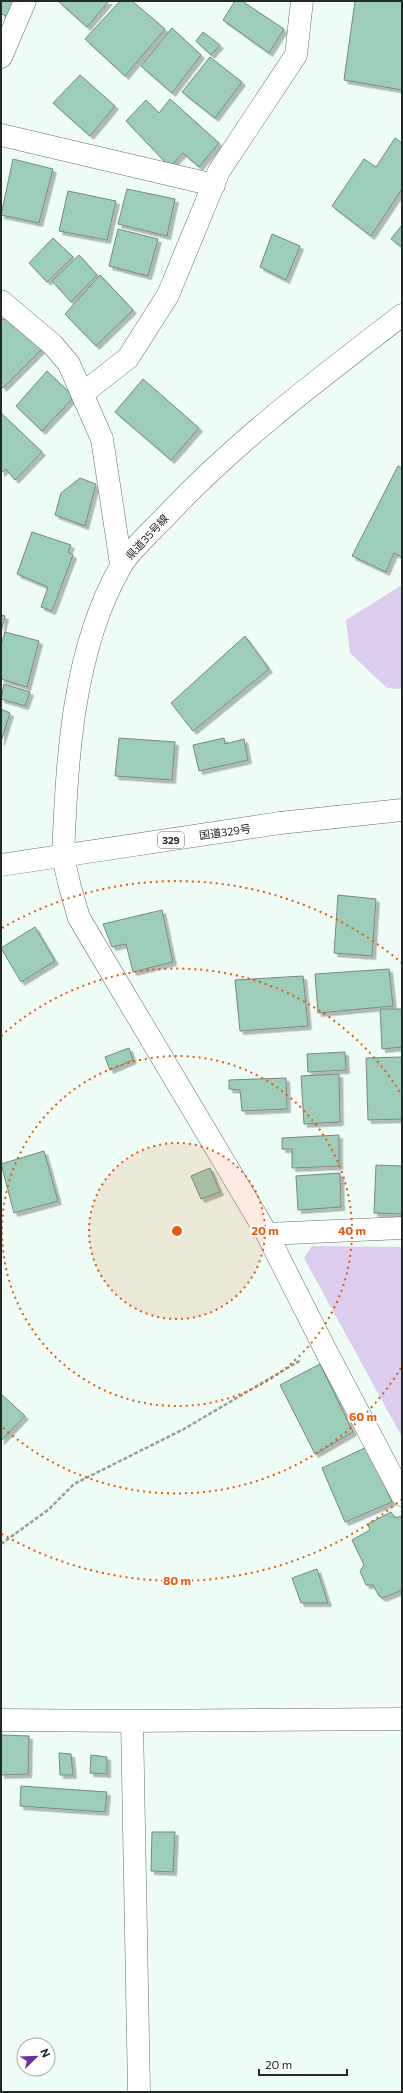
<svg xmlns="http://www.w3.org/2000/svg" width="403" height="2093" font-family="Commissioner,'Noto Sans JP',sans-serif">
<defs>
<filter id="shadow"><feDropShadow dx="3.5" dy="3.5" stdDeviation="0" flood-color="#0004"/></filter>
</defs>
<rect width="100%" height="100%" fill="#edfcf5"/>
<!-- green -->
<path fill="#dccdee" d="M402,585v104l-15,-1 -37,-35 -4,-33z
M312,1246l90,1v190l-98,-179z"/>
<!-- building -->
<path fill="#9ccdb8" stroke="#7a8781" filter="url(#shadow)" d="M1,1h16l-6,16 -10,-3z
M58,1h51l-22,26z
M120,1h12l33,28 -40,47 -40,-37z
M235,1h7l42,28 -15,24 -46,-33z
M355,1h47v89l-58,-10z
M172,28l29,27 -29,38 -31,-27z
M203,32l17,13 -9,10 -15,-14z
M210,57l32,25 -27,36 -33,-26z
M80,75l35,31 -25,30 -37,-33z
M170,99l49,44 -20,24 -16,-14 -13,14 -44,-46 20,-21 13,13z
M395,138l7,5v46l-31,47 -39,-30 32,-47 12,8z
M13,159l40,10 -14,54 -38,-8z
M127,189l48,10 -8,37 -49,-12z
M68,191l48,10 -9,39 -48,-9z
M402,225v22l-11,-8z
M118,229l40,10 -10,37 -39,-10z
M272,234l28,12 -14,34 -26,-13z
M53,238l20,19 -26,25 -18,-19z
M79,255l18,20 -26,27 -19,-21z
M100,275l33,35 -37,36 -31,-32z
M9,314l33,35 -39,39 -2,-3v-67l2,2z
M47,371l27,26 -32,34 -26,-25z
M143,379l56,49 -28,32 -56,-48z
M1,413l41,39 -27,28 -9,-11 -5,4z
M398,466l4,2v89l-8,-4 -8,19 -34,-16z
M80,478l16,6 -11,42 -30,-11 6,-22z
M32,532l39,13 -3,7 5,3 -21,56 -11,-4 7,-20 -31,-13z
M1,615l4,1 -4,16z
M5,632l34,9 -12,46 -26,-8v-34z
M245,636l24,33 -76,62 -22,-28z
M4,684l26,8 -5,14 -24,-7z
M1,709l9,4 -9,29z
M119,738l56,4 -3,38 -57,-4z
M224,738l1,6 19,-5 4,21 -49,11 -6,-26z
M338,895l38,4 -4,57 -38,-3z
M162,910l11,52 -40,10 -7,-28 -14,3 -9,-23z
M35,927l20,34 -34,21 -20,-34z
M389,969l4,37 -75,7 -3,-39z
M303,976l5,50 -68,5 -5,-51z
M380,1009h22v38l-20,2z
M129,1048l4,12 -23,10 -5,-13z
M345,1052l1,18 -38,2 -1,-18z
M402,1057v62l-34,1 -2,-62z
M339,1074l1,48 -36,2 -3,-48z
M286,1078l1,31 -45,2 -2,-21 -11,-1v-9z
M339,1135v31l-47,2v-19h-10v-11z
M44,1151l14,50 -44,12 -13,-49z
M376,1165l26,1v48l-28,-1z
M210,1168l10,24 -19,7 -10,-23z
M340,1173l1,34 -43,3 -2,-34z
M320,1364l33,68 -38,22 -35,-69z
M1,1394l24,22 -24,25z
M367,1447l25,55 -47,20 -23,-54z
M391,1512l4,6 7,-2v74l-19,8 -4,-2 -6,-11h-7l-6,-14 4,-6 -12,-25 18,-10 -2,-6z
M317,1569l11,34h-27l-9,-25z
M1,1735l28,1 -1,38 -27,1z
M59,1753l12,1 2,21h-13z
M91,1755l16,2v17l-17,-1z
M21,1786l86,6 -2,20 -85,-6z
M152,1832h23l-2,40 -22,-1z"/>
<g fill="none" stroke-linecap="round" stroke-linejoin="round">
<defs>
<path id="minor" d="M1,57l24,-56
M1,135l213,50
M1,301l52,44 16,19 33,75 19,125
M82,394l46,-36 40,-63 51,-124 77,-116 6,-54
M63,857l7,30 9,31 188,316 57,113 78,148
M267,1234l135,-6
M1,1720l131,1 270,-2
M132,1721l7,371"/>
<path id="secondary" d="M63,857c4,-96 9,-206 58,-291 8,-15 31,-35 43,-48 72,-77 155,-139 238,-203"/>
<path id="trunk" d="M1,865l279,-42 122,-13"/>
</defs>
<!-- minor casing -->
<use href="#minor" stroke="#63706a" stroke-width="23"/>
<!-- secondary casing -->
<use href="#secondary" stroke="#63706a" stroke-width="23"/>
<!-- trunk casing -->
<use href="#trunk" stroke="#63706a" stroke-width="23"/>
<!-- path -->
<path stroke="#95a09b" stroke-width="2.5" stroke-dasharray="4 2" stroke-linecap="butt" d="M1,1544l47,-34 26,-26 110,-55 117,-69"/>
<!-- minor -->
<use href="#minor" stroke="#fff" stroke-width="22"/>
<!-- secondary -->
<use href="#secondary" stroke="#fff" stroke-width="22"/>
<!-- trunk -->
<use href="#trunk" stroke="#fff" stroke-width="22"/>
</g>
<!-- distance rings -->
<circle cx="177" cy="1231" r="88" fill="#e8590c" fill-opacity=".12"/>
<g fill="none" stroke="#e8590c" stroke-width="2" stroke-dasharray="2 4">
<circle cx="177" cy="1231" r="88"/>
<circle cx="177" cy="1231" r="175"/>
<path d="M401 1368A263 263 0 0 1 1 1426M1 1036A263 263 0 0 1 401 1094"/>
<path d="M402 1499A350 350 0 0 1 2 1534M2 928A350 350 0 0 1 402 963"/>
</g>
<g text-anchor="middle" stroke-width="3.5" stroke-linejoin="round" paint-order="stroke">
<!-- shield labels -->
<rect fill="#fff" stroke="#656967" stroke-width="1" x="158" y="832" width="26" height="16" rx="3"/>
<g font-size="10" font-weight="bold" fill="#232926">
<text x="171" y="844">329</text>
</g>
<!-- street labels -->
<g font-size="11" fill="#232926" stroke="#fff">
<text transform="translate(147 537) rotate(-47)" y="4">県道35号線</text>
<text transform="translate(225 832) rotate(-8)" y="4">国道329号</text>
</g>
</g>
<circle cx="177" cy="1231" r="6" fill="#e8590c" stroke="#fff" stroke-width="2"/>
<g font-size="12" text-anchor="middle" font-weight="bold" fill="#e8590c" stroke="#fff" stroke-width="3.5" stroke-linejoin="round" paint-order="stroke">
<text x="265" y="1235">20 m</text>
<text x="352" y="1235">40 m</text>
<text x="363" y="1421">60 m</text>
<text x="177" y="1585">80 m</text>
</g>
<!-- border -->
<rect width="403" height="2093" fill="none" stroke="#232926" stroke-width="4"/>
<!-- north arrow -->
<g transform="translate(36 2057) rotate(67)"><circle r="19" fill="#ffffff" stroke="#a7a9a8"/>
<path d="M0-3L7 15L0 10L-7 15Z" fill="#6f2fa4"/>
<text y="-6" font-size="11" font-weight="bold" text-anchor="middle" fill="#232926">N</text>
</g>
<!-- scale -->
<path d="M259 2069v6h88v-6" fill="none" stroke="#232926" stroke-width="2"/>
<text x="265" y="2069" font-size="12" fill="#232926" stroke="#ffffff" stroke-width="3" paint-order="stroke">20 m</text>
</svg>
